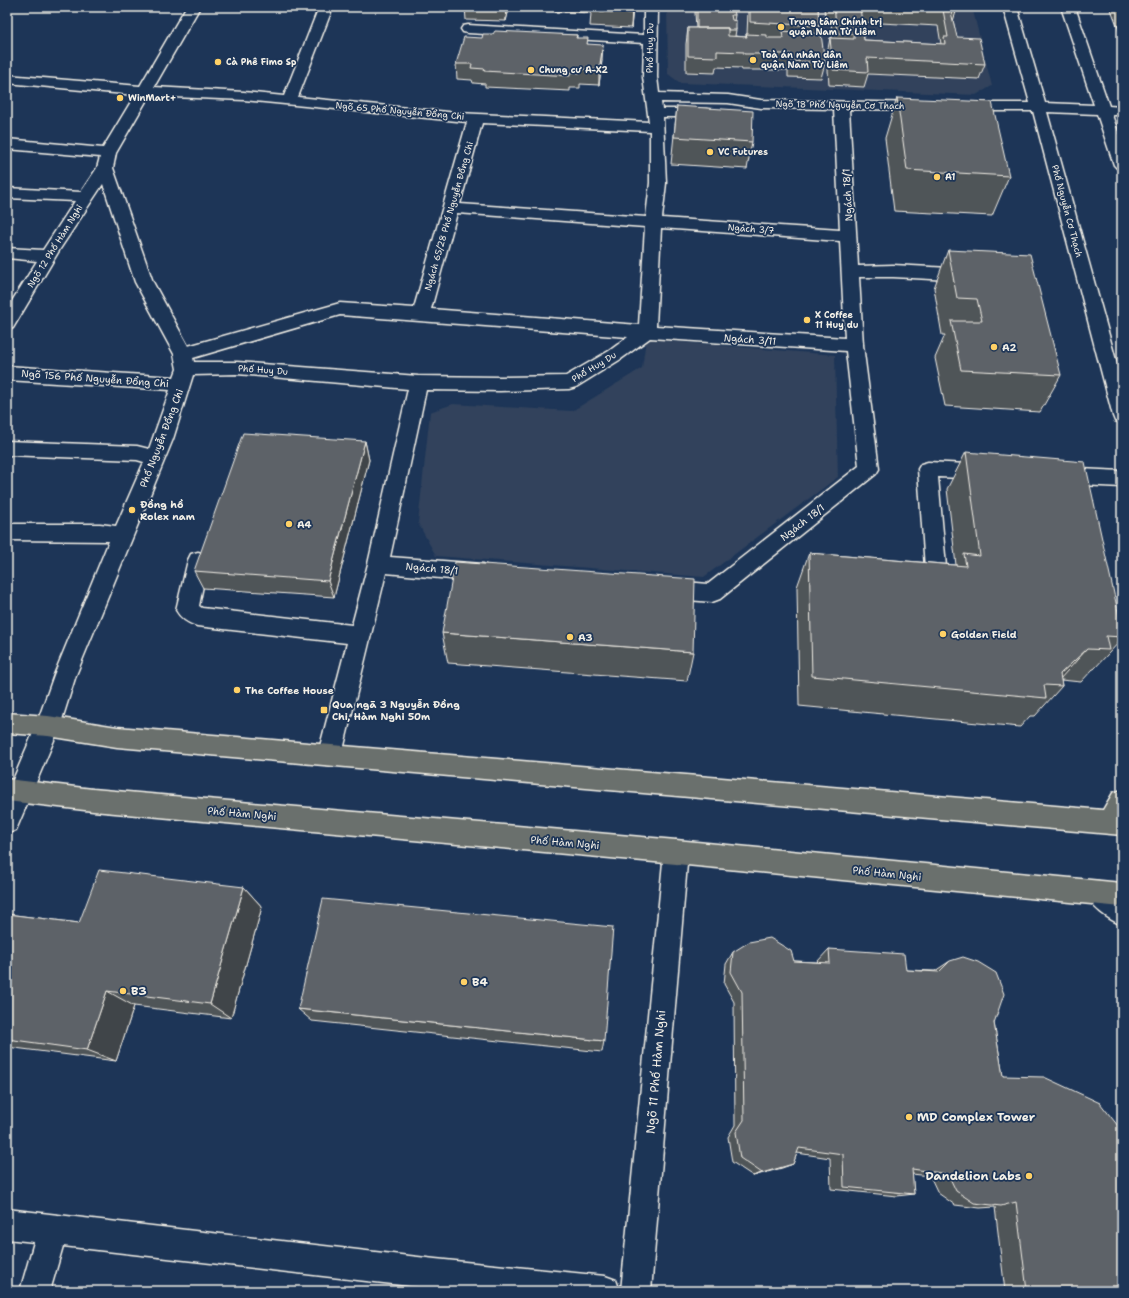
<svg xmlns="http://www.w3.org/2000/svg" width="1129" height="1298" font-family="'Shantell Sans',sans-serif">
<rect width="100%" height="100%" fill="#1d3557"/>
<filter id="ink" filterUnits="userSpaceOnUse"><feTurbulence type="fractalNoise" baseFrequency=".025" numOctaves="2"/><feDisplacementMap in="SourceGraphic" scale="8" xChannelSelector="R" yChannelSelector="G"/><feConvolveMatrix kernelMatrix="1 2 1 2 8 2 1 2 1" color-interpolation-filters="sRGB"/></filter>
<g filter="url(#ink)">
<!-- built -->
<path fill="#30425c" d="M667,7h305l20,79 -16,9 -296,-12 -12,-9z
M646,339l189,16 3,122 -134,100 -268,-21 -18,-33 12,-111 23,-8 119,7 70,-43z"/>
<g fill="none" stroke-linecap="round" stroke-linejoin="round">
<defs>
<path id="minor" d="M186,7h14l-46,80 90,5 40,4 35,-89h14l-35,90 160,16 191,9 -6,-45 1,-34 -176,-10 -5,-1 -2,-3 2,-3 5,-1 176,10v-28h14l-1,70 2,16 69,2 33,5 169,3 2,3 -2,3 -5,1 -76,-1 9,157 35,-1 76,4 6,2 2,4 -2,4 -6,2 -76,-4h-34l4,68 16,124 -3,5 -156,125 -8,3 -48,-4 -7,-3 -4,-6 4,-6 7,-3 44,4 151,-118 -13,-115 -196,-13 -29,21 -45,28 -7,2 -69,2 -74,-1 -36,167 93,7 7,3 3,6 -3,6 -7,3 -97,-9 -44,181 -4,8 -8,3 -8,-3 -4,-8 29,-111 -150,-17c-9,-3 -16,-7 -21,-16l12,-50 3,-6 7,-2 7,2 3,6 -9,46 3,2 150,17 16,-61 40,-175 -171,-15 -44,1 -20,64 -97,236 -16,51 -44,104 -9,4v-40l29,-68 18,-51 55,-134 -102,-1v-16h93l16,2 28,-64 -7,-2 -130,-5v-14l130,5 12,3 21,-59 -163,-10v-14l167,11 3,-8 -3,-15 -39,-72 -32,-98 -43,65 -47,79 -6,2v-21l30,-48 -30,-3v-10l36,2 32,-49 -68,-3v-10l74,4 16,-24 3,-11 -93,-8v-10l96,9 32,-53 -128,-12v-8l133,11zM149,96l95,4 223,22 -53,186 -74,-5 -152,43 -35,-64 -40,-114 3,-15zM661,102l67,1 33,5 73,1 6,121 -178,-12 4,-35 -3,-66h43l5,-1 2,-3 -2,-3 -5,-1h-44zM482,123l168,8v52l-4,34 -186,-13zM457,213l188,14 -6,98 -208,-16zM661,228l179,13 5,97 -189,-12zM340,315l288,22 -19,14 -43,25 -66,1 -82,-1 -181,-14h-43l-1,-4z
M1003,7h14l28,96 49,2 -33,-98h14l34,99 13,1v8h-10l10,28v27l-5,-2 -3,-3 -17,-51 -50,-2 75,270v41l-7,-2 -2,-5 -80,-305h-70l-5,-1 -2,-3 2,-3 5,-1h67z
M928,462l59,3 7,2 3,5 -3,5 -7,2 -49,-2 10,112 -4,6 -7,3 -12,-3 -4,-6 5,-7 -8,-113 3,-5z
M1059,468l63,3v16l-63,-3 -7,-3 -3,-5 3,-5z
M676,840l9,4 3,8 -37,439h-30l43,-439 3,-8z
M1098,881l9,3 15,12v29c-14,-6 -31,-18 -37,-32l4,-9z
M7,1209l428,50 170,17 11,4 4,11h-167l-390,-45 -13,45h-30l14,-49 -27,-3z"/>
<path id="major" d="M7,713l41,3 69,11 986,83 10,-17 9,-3v45l-1005,-88 -69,-11 -41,-3z
M7,779l86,10 583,51 446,43v24l-446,-43 -583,-53 -86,-10z"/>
</defs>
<!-- minor casing -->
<use href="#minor" stroke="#f4f1e8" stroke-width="3"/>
<!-- major casing -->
<use href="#major" stroke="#f4f1e8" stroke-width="3"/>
<!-- minor -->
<use href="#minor" fill="#1d3557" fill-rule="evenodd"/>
<!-- major -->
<use href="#major" fill="#6a706d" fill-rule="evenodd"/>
</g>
<!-- wall -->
<path fill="#505459" stroke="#f4f1e8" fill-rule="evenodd" d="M465,7h168l-2,21 -41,-2 1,-13 -82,-4 -3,12 -40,-1z
M675,7h19v2h-19z
M696,7h36v2l3,6 -1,6 2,9 -1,6 11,1v-3h1l1,-22v-5h70l1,19 -2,7 8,30 -4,15 -33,-1v-7h-46l-1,-2 -25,-1 -1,6 -29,-1v-28l2,-16h8l-1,-15z
M824,7h131l1,5 -3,9 4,16 28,27 -6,15 -111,-5 -4,13 -35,-2 -2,-31 3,-16h2l-1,-19h-6zM862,22l76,4 3,18 -77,-4z
M1110,7h12v31z
M493,34l84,1v3l11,6 14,16 -3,25 -19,-1v4h-10v3l-85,-4v-3l-12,-1 -1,-3 -15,-1 -1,-15 26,-26z
M897,98l112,78 -17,40 -98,-5 -9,-73z
M677,106l75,36 -5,27 -76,-5z
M948,250l113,125 -21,37 -95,-6 -10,-48 10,-23h-3l-8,-47z
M365,441l4,19 -35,137 -131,-9 -9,-17z
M966,452l156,178v9l-28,30h-1l-12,13 -20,-2 1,6 -27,30h-5l-10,11 -221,-21 -2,-119 12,-34 147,12 -9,-76z
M442,633l251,19 -6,29 -239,-18z
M244,887l18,20 -31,111 -97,-12 -18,55 -109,-14v-133l72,9z
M829,949l77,21 29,1 15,-10 44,62 9,53 119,215h-117l-10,-84 -15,1 -25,-3 -17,-12 -8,-17 -18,-2 2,20 -17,2 -66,-7 -1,-31 -33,-5 -4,11 -40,12 -21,-14 -4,-25 7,-12 -1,-123 -10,-18 2,-20 7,-12 61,9 23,1z
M298,1009l306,32 -2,11 -290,-31z"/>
<!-- shaded-wall -->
<path fill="#414549" stroke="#f4f1e8" d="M505,7h4v2l-3,12z
M632,7h1l-2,21z
M603,45l-1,15 -3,25v-15z
M365,441l4,19 -35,137 -6,-16z
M1087,649l-28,31 1,-6z
M244,887l18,20 -31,111 -21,-14z
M107,991l27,15 -18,55 -29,-11z
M793,1164l-11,4 -29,8 9,-3z"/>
<!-- building -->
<path fill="#5d6268" stroke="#f4f1e8" d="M591,7h41v6l-41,-2z
M697,7h35v2h2l1,6h-4l1,5 4,1v9h-8v-2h-31z
M750,7h68l1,19 -69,-4z
M834,7h26l4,33 81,4 -1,-7h4l-5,-27 -74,-3h86l1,5h-5l6,25 22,1 6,26 -118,-6 1,14 -35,-2 -3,-32 24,1v-5l-17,-1z
M688,28h40v8l19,1 -1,-3 21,1v3h16l-1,-7 39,3 4,29 -34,-2v-7h-47v-2l-27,-1v6l-29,-1z
M495,31l82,4 -1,3h12l-1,6 16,1 -4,25 -19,-1v4l-10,-1v4l-86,-5 1,-2 -14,-1 1,-4h-16l8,-27 18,1 1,-4h10z
M897,98l95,4 17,74 -102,-6z
M677,106l76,5 -1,31 -78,-5z
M948,250l82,4 31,121 -100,-5 -10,-49h31l-5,-22 -20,-1z
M243,433l122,8 -37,140 -134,-10z
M966,452l119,10 37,168v7l-16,-1 3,14 -22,-1 -27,25 2,12 -18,-1 2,13 -234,-22 -3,-123 157,13 -2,-12 16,2z
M455,562l240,17 -2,73 -251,-19z
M99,870l145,17 -34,117 -103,-13 -20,59 -80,-11v-125l72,9z
M323,899l290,28 -9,114 -306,-32z
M770,938l21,13 3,10 36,2 -1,-14 75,5 2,16 33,2 11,-11 13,-4 15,5 18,11 8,21 -10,29 9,53 41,1 56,26 22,28v160h-95l-11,-89 -15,4 -27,-3 -18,-12 -8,-17 -36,-5 2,25 -70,-7 -1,-33 -44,-6 -6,16 -31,9 -22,-15 -4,-26 8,-12 -2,-128 -11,-20 2,-20 16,-10z"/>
</g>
<!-- markers -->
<g fill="#ffd166" stroke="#1d3557" stroke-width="1.5">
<circle cx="781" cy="27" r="4"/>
<circle cx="753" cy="60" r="4"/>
<circle cx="218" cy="62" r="4"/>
<circle cx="531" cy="70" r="4"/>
<circle cx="120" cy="98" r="4"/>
<circle cx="710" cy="152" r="4"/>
<circle cx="937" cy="177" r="4"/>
<circle cx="807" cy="320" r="4"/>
<circle cx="994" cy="347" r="4"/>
<circle cx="132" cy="510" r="4"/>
<circle cx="289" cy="524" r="4"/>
<circle cx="943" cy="634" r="4"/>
<circle cx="570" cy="637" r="4"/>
<circle cx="237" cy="690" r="4"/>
<rect x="320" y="706" width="8" height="8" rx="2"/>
<circle cx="464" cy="982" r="4"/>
<circle cx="123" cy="991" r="4"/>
<circle cx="909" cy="1117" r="4"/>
<circle cx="1029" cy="1176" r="4"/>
</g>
<g text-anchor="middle" stroke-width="3.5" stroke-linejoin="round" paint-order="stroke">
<!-- far-poi labels -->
<g font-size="9" font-weight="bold" fill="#f4f1e8" stroke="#1d3557" text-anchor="start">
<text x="789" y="25">Trung tâm Chính trị<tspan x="789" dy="10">quận Nam Từ Liêm</tspan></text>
<text x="761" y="58">Toà án nhân dân<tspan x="761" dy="10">quận Nam Từ Liêm</tspan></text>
<text x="226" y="65">Cà Phê Fimo Sp</text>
<text x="539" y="73">Chung cư A-X2</text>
<text x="128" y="101">WinMart+</text>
<text x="718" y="155">VC Futures</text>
<text x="945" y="180">A1</text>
<text x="815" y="318">X Coffee<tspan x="815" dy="10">11 Huy du</tspan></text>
</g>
<!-- far-street labels -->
<g font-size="9" fill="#f4f1e8" stroke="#1d3557">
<text transform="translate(650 48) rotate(-89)" y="3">Phố Huy Du</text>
<text transform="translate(840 105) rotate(1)" y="3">Ngõ 18 Phố Nguyễn Cơ Thạch</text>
<text transform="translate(400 111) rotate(5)" y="3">Ngõ 65 Phố Nguyễn Đổng Chi</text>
<text transform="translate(1067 211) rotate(75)" y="3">Phố Nguyễn Cơ Thạch</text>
<text transform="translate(449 216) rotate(-74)" y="3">Ngách 65/28 Phố Nguyễn Đổng Chi</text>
<text transform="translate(751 229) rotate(4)" y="3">Ngách 3/7</text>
<text transform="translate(55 246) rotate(-58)" y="3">Ngõ 12 Phố Hàm Nghi</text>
<text transform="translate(594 367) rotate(-31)" y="3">Phố Huy Du</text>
<text transform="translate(263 370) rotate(4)" y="3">Phố Huy Du</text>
</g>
<!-- street labels -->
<g font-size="10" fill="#f4f1e8" stroke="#1d3557">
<text transform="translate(847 195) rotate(-93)" y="4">Ngách 18/1</text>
<text transform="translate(750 339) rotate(4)" y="4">Ngách 3/11</text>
<text transform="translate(95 378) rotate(4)" y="4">Ngõ 156 Phố Nguyễn Đổng Chi</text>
<text transform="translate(161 438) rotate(-69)" y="4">Phố Nguyễn Đổng Chi</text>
<text transform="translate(802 522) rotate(-38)" y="4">Ngách 18/1</text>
<text transform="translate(432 568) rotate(5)" y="4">Ngách 18/1</text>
<text transform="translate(242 813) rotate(5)" y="4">Phố Hàm Nghi</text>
<text transform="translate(565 842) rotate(5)" y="4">Phố Hàm Nghi</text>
<text transform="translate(887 873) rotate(6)" y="4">Phố Hàm Nghi</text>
</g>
<!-- poi labels -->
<g font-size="10" font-weight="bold" fill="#f4f1e8" stroke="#1d3557" text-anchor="start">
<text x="1002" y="351">A2</text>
<text x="140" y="508">Đồng hồ<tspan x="140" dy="12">Rolex nam</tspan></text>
<text x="297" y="528">A4</text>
<text x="951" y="638">Golden Field</text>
<text x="578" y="641">A3</text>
<text x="245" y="694">The Coffee House</text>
<text x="332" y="708">Qua ngã 3 Nguyễn Đồng<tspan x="332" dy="12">Chi, Hàm Nghi 50m</tspan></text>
</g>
<!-- near-poi labels -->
<g font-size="12" font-weight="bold" fill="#f4f1e8" stroke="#1d3557" text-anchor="start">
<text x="472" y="986">B4</text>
<text x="131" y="995">B3</text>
<text x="917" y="1121">MD Complex Tower</text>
<text x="1021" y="1180" text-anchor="end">Dandelion Labs</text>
</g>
<!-- near-street labels -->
<g font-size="12" fill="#f4f1e8" stroke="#1d3557">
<text transform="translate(656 1072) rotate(-85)" y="4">Ngõ 11 Phố Hàm Nghi</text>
</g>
</g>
<!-- margin -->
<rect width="1129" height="1298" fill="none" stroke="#1d3557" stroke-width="24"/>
<rect x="12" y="12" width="1105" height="1274" fill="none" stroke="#f4f1e8" stroke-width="1.5" filter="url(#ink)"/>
</svg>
